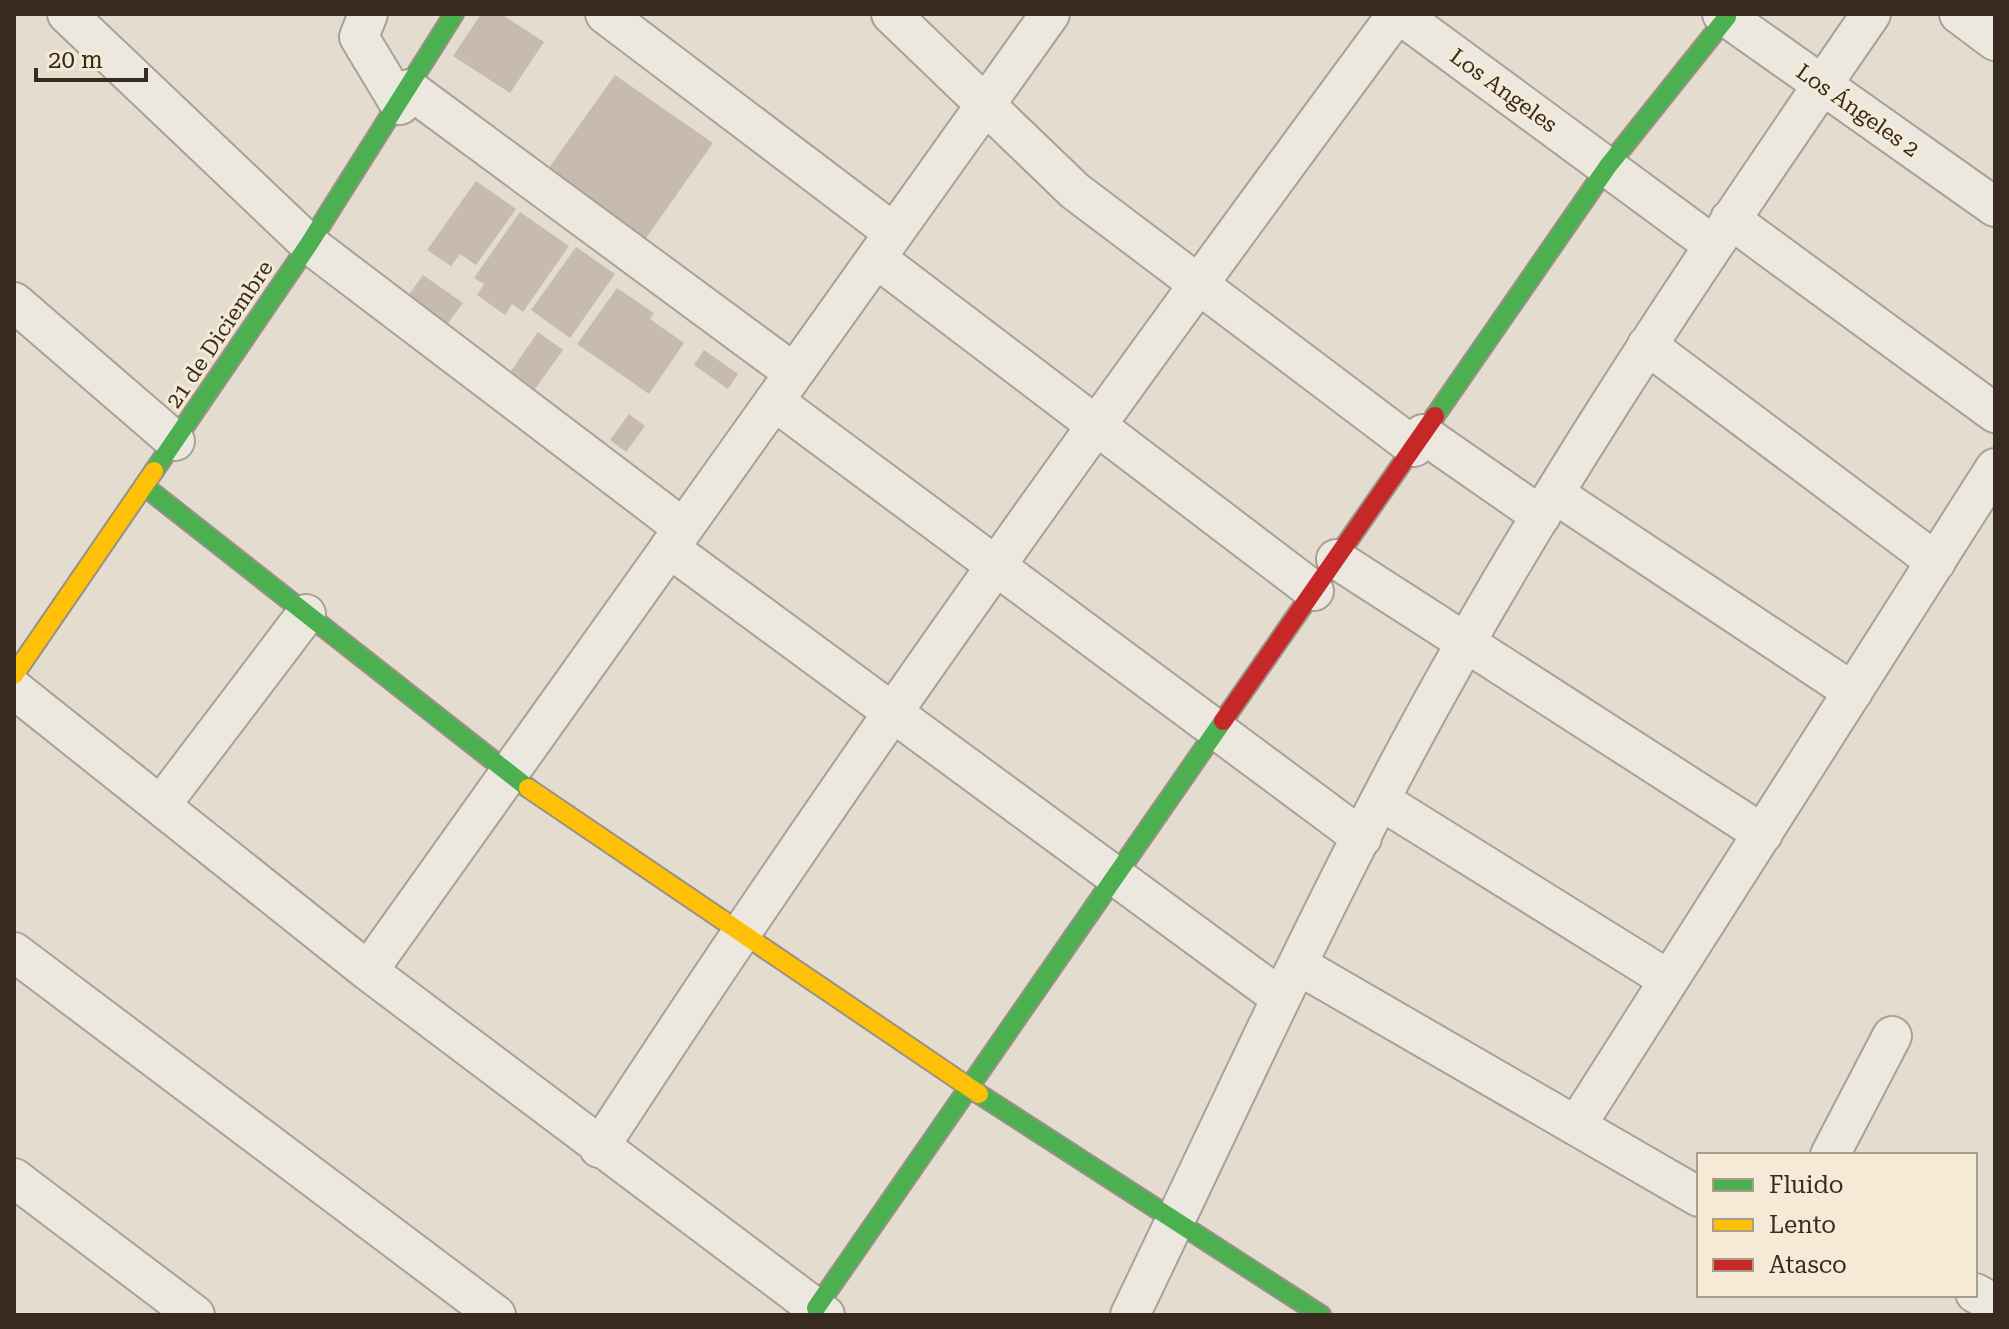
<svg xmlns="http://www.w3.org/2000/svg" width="2009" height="1329" font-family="'Roboto Serif',serif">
<rect width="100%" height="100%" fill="#e4dcce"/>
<!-- building -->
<path fill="#c7bbaf" d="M481,14h20l43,28 -34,51 -57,-37z
M615,75l98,68 -79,112 -88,-83z
M476,181l40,28 -40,56 -16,-11 -9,12 -24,-16z
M520,212l49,34 -46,66 -11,-8 -7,11 -28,-20 7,-11 -10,-6z
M576,247l39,27 -45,64 -39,-28z
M423,275l40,28 -25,34 -40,-27z
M617,288l37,25 -4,6 34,24 -35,51 -72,-50z
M538,332l25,18 -28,39 -24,-18z
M704,350l34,24 -10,15 -34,-24z
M629,414l16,12 -19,26 -16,-12z"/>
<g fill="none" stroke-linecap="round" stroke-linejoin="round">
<defs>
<path id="street" d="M67,14l242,230 374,284
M368,14l-9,23 41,68
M605,14l289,219
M891,14l184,177 339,256
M1399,14l314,231
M1722,14l273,193
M1959,14l36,27
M409,89l385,284
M1730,219l265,194
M876,258l438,333
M14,302l161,139
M1647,345l289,217
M774,401l588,437
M1423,434l118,82
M1555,494l298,198
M669,548l612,450
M1336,559l427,275
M14,689l354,282 457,344
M1380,800l289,180
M161,805l145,-191
M14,952l482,363
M1298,965l401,232
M368,971l682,-957
M1576,1126l419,-658
M599,1148c252,-388 523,-762 798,-1134
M1830,1155l62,-119
M14,1178l181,137
M1975,1293l20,11
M1130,1315c83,-172 162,-346 250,-515 142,-275 316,-532 491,-786"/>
<path id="fast" d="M1435,416l173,-250 119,-149
M154,471l155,-227 145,-230
M144,486l384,302
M979,1094l342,221
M816,1308l407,-587"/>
<path id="slow" d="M14,675l140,-204
M528,788l451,306"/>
<path id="jam" d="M1223,721l212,-305"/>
</defs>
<!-- street casing -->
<use href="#street" stroke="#a9a197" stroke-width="42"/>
<!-- fast casing -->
<use href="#fast" stroke="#999187" stroke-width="22"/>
<!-- slow casing -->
<use href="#slow" stroke="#999187" stroke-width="22"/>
<!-- jam casing -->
<use href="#jam" stroke="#999187" stroke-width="22"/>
<!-- street -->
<use href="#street" stroke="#ece8df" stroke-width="38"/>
<!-- fast -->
<use href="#fast" stroke="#4caf50" stroke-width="18"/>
<!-- slow -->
<use href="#slow" stroke="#ffc107" stroke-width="18"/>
<!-- jam -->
<use href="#jam" stroke="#c62828" stroke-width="18"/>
</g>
<g text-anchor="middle" stroke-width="6" stroke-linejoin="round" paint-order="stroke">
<!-- street labels -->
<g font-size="22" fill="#382a1f" stroke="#f4ead5">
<text transform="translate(1504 90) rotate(36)" y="8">Los Angeles</text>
<text transform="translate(1858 110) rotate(35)" y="8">Los Ángeles 2</text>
<text transform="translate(219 334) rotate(-56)" y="8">21 de Diciembre</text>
</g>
</g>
<!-- border -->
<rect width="2009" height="1329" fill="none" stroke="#382a1f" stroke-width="32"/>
<!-- legend -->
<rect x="1697" y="1153" width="280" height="144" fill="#f4ead5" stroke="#a99d8c" stroke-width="2"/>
<rect x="1713" y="1179" width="40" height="12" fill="#4caf50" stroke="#a99d8c" stroke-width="2"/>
<text x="1769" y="1193" font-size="24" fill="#382a1f">Fluido</text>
<rect x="1713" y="1219" width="40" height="12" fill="#ffc107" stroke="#a99d8c" stroke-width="2"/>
<text x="1769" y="1233" font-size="24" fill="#382a1f">Lento</text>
<rect x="1713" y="1259" width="40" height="12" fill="#c62828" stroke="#a99d8c" stroke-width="2"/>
<text x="1769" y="1273" font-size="24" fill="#382a1f">Atasco</text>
<!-- scale -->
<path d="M36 68v12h110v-12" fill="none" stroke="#382a1f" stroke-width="4"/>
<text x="48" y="68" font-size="24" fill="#382a1f" stroke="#f4ead5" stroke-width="6" paint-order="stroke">20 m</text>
</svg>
